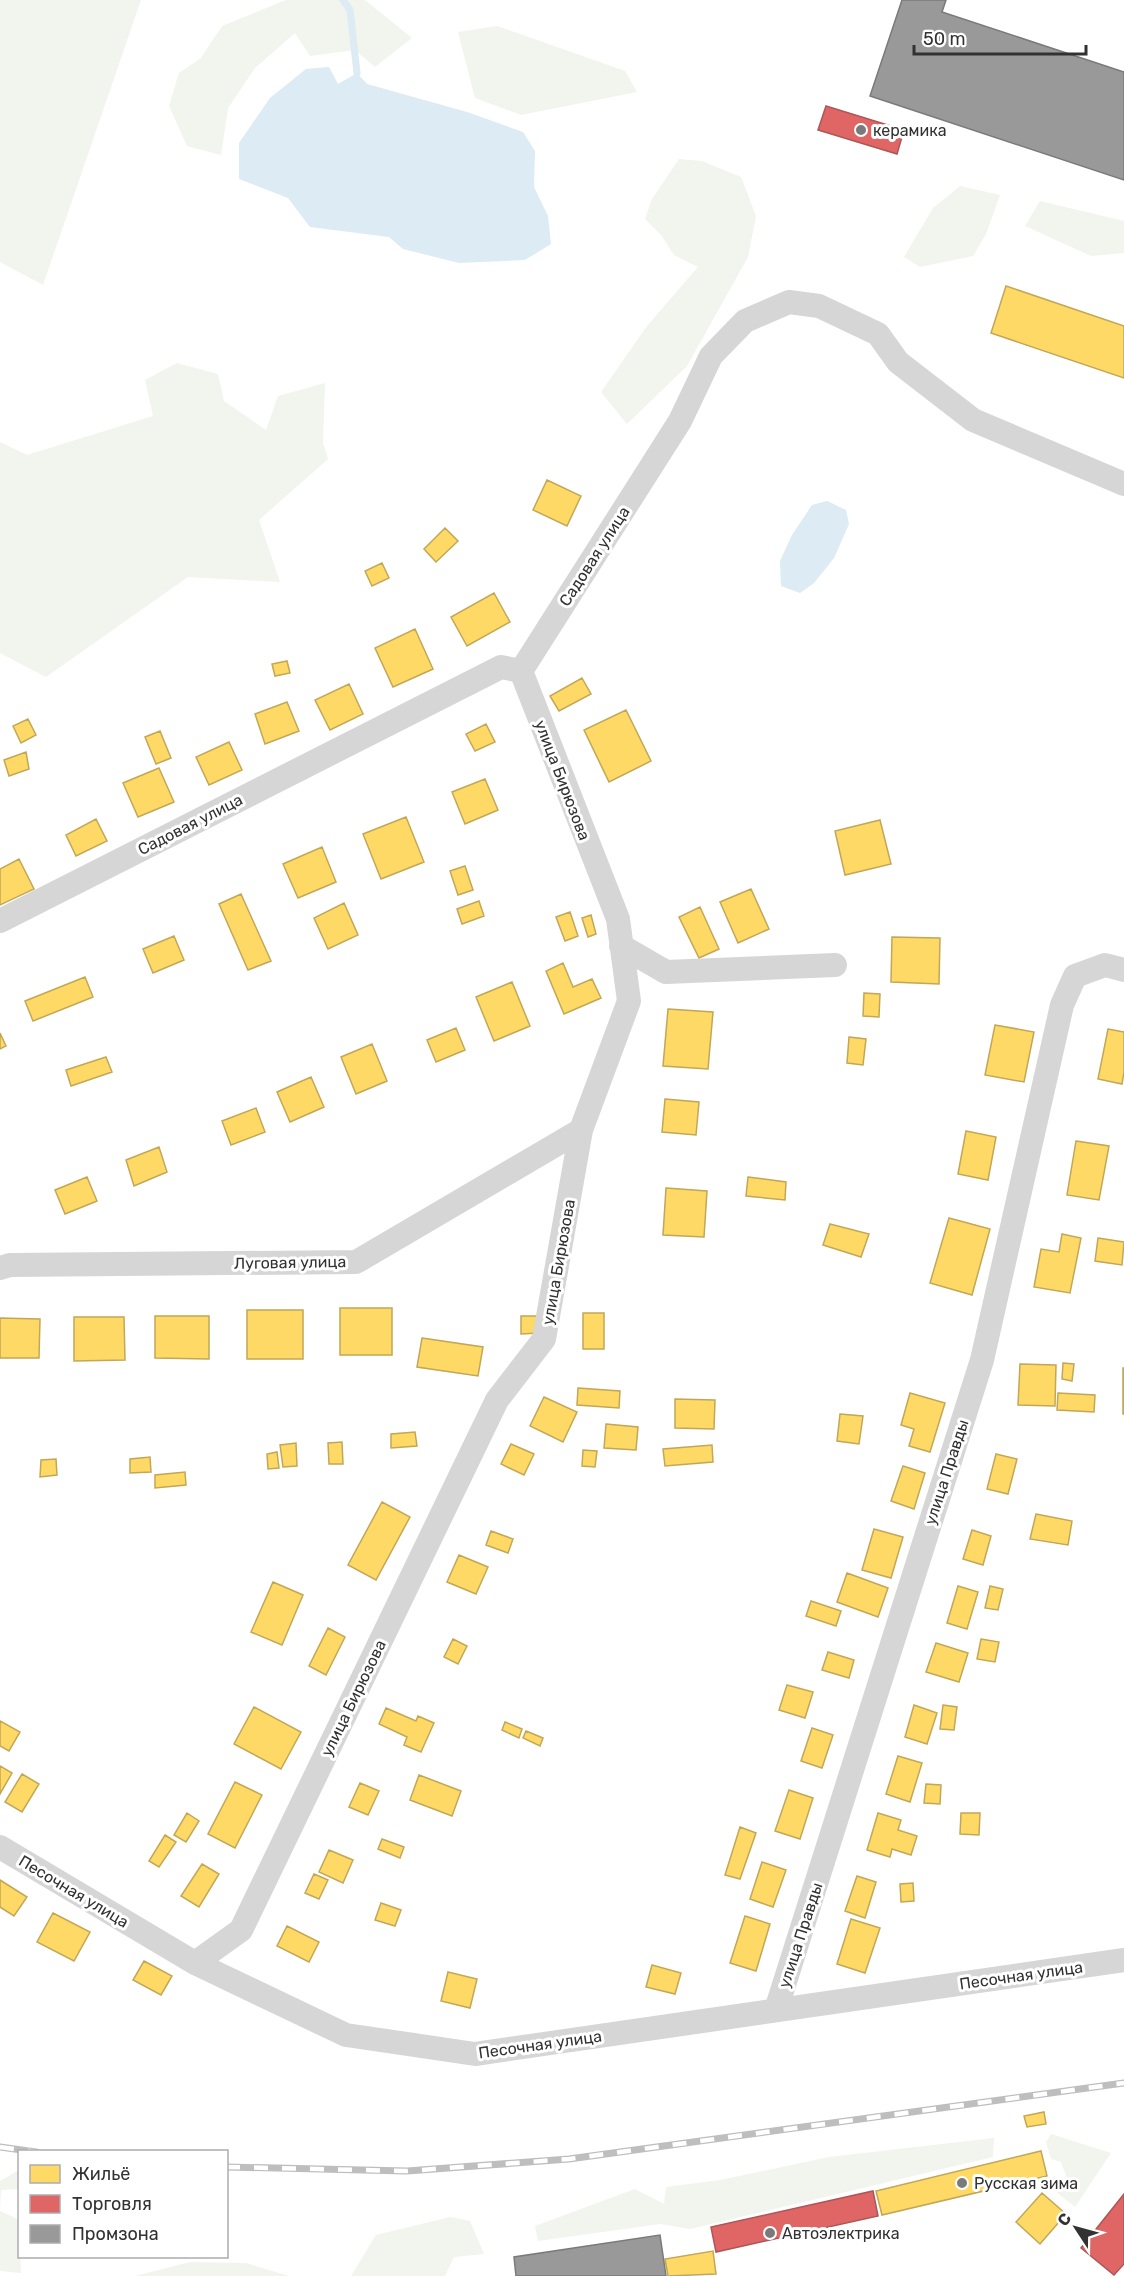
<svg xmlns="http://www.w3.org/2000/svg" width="1124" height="2276" font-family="Rubik,sans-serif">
<rect width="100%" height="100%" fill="#fff"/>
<!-- green -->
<path fill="#f1f5ed" d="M0,0h141l-98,285 -43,-23z
M286,0h79l47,38 -37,29 -20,-17 -45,6 -15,-23 -40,35 -27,40 -7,47 -34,-9 -18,-40 10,-33 22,-15 21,-32z
M497,26l128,45 12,21 -116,23 -46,-17 -17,-66z
M679,159l23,2 39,16 15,39 -8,41 -61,109 -60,58 -26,-32 46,-66 51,-59 -24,-12 -13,-20 -16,-16 7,-20z
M960,186l40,9 -14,39 -13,22 -53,11 -16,-10 29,-49z
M1040,201l84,20v32l-33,3 -66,-30z
M177,363l41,11 6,27 42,29 12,-34 47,-13 -2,60 5,16 -69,61 21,62 -92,-5 -142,100 -46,-24v-211l27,13 126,-39 -8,-36z
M1051,2134l60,19 -36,54 -20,-16 12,-13 -6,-16 -10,-3 -5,-17z
M994,2138l-1,19 -303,72 -30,-5 -122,17 -3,-15 100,-37 29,15 2,-17 54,-7 109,-23z
M19,2170v19l-18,1 -1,21 19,9 2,53 -21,-2v-90z
M450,2217l20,4 14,33 -30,3 -9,19h-94l25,-41z
M190,2262l56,1 43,13h-154z"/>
<!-- water -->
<path fill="#dcebf4" d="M329,67l9,17 19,-11 10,11 100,28 56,20 12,19 -1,36 14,29 3,28 -26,16 -66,3 -56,-14 -14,-12 -79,-10 -22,-29 -49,-19v-36l31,-45 36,-29z
M827,501l19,9 3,14 -15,34 -20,25 -14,10 -19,-7 -1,-25 12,-26 20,-30z"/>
<!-- homes -->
<path fill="#ffd966" stroke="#c2a756" stroke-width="1.5" d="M1006,286l118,40v52l-133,-45z
M547,480l34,16 -14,30 -34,-16z
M445,528l13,13 -22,21 -12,-13z
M382,563l7,15 -17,8 -7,-15z
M494,593l16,29 -43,24 -16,-29z
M415,629l18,40 -40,18 -18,-39z
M287,661l3,12 -15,3 -3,-12z
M582,678l9,16 -32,17 -9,-15z
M349,684l14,30 -33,16 -15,-30z
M287,702l12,29 -34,13 -10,-30z
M626,710l25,51 -42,21 -25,-52z
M28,719l8,16 -15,8 -8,-17z
M486,724l9,18 -20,9 -9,-17z
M160,731l11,27 -15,6 -11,-27z
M229,742l13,28 -33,15 -13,-28z
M26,752l3,17 -20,7 -5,-16z
M159,768l15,34 -36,15 -15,-34z
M485,779l13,31 -33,14 -13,-32z
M406,817l18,45 -43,17 -18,-45z
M96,819l11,22 -31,15 -10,-21z
M880,820l11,44 -46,11 -10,-44z
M322,847l14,35 -38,16 -15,-34z
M19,859l15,30 -34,16v-36z
M465,866l8,24 -15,5 -8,-24z
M751,889l18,40 -31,14 -18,-41z
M241,894l30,67 -23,9 -29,-66z
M479,901l5,15 -22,8 -5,-15z
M344,903l14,32 -30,14 -14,-31z
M700,907l19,42 -20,9 -20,-41z
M570,912l8,24 -13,5 -9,-24z
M591,915l5,19 -8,3 -6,-19z
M174,936l10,24 -31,13 -10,-24z
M892,937l48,1 -1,46 -48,-2z
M563,963l10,24 19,-8 9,19 -37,16 -18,-43z
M85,977l8,20 -60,24 -8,-20z
M512,982l18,44 -36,15 -18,-44z
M864,993l16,1 -1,23 -16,-1z
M668,1009l45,3 -5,57 -45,-3z
M995,1025l39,7 -10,50 -39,-7z
M456,1028l9,22 -29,12 -9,-22z
M1108,1029l16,3v40l-2,12 -24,-5z
M0,1033l6,13 -6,3z
M849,1037l17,2 -3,26 -16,-2z
M372,1044l15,37 -31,13 -15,-37z
M106,1057l6,15 -41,14 -5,-16z
M311,1077l13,30 -34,15 -13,-30z
M665,1099l34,3 -3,33 -34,-3z
M256,1108l9,24 -34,13 -9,-24z
M966,1131l30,6 -8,43 -30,-6z
M1076,1141l33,5 -10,54 -32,-5z
M159,1147l8,25 -33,14 -8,-26z
M87,1177l10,24 -32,13 -10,-24z
M748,1177l38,5 -1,18 -39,-4z
M666,1188l41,3 -3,46 -41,-2z
M949,1218l41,11 -18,66 -42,-12z
M830,1224l39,10 -8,23 -38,-12z
M1062,1234l19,4 -11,55 -36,-6 7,-38 18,3z
M1098,1238l26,4 -2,23 -27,-4z
M340,1308h52v47h-52z
M247,1310h56v49h-56z
M583,1313h21v36h-21z
M155,1316h54v43l-54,-1z
M521,1316h18v17l-18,1z
M74,1317h50l1,43 -51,1z
M0,1318l40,1 -1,39h-39z
M422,1338l61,9 -5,29 -61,-9z
M1063,1363l11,1 -2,17 -10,-2z
M1020,1364l36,1 -1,41 -37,-1z
M1123,1368h1v46h-1z
M578,1388l42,3 -1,17 -42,-3z
M910,1393l35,10 -15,49 -21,-6 5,-17 -13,-4z
M1058,1393l37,2 -1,17 -37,-2z
M544,1397l33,15 -14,30 -33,-16z
M675,1399l40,1 -1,29 -39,-1z
M840,1414l23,2 -4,28 -22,-3z
M606,1424l32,3 -2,23 -32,-2z
M415,1432l2,14 -26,2v-14z
M342,1442l1,22h-14l-1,-21z
M296,1443l1,23 -14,1 -3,-22z
M511,1444l23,10 -10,21 -23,-11z
M712,1445l1,17 -48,4 -2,-17z
M583,1450l14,1 -2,16 -13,-1z
M277,1452l2,16 -11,1 -1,-15z
M996,1454l21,5 -9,35 -21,-5z
M150,1457l1,15 -21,1v-14z
M56,1459l1,16 -17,2 1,-17z
M903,1466l22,7 -11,36 -23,-8z
M185,1472l1,13 -31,3v-13z
M382,1502l28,15 -34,63 -28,-15z
M1036,1514l36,7 -4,24 -38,-6z
M874,1529l29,8 -12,41 -29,-8z
M972,1530l19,6 -8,29 -20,-6z
M491,1531l22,8 -5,14 -22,-8z
M459,1555l29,12 -12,27 -29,-12z
M847,1573l41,15 -10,29 -41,-15z
M273,1582l30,13 -21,50 -31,-13z
M958,1586l20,6 -11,37 -20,-6z
M990,1586l13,3 -5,21 -13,-2z
M811,1601l30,10 -5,15 -30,-10z
M328,1628l17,9 -19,38 -17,-9z
M453,1639l14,7 -9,18 -14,-7z
M981,1639l18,3 -4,20 -18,-3z
M936,1643l32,10 -9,29 -33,-10z
M828,1652l26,8 -5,18 -27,-8z
M787,1685l26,7 -8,26 -26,-8z
M914,1705l23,8 -10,31 -22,-7z
M943,1705l14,2 -3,23 -14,-1z
M254,1707l47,25 -20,37 -47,-25z
M386,1708l30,13 2,-5 16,7 -13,29 -17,-7 3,-8 -28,-13z
M0,1721l20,11 -11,19 -9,-5z
M505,1722l17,7 -3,9 -17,-8z
M812,1728l21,7 -11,33 -21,-7z
M526,1731l17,7 -3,8 -17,-8z
M898,1756l24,7 -12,39 -24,-8z
M0,1766l12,7 -12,21z
M22,1774l17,10 -17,28 -17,-10z
M419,1775l42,16 -9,25 -42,-16z
M235,1782l27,13 -27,53 -27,-14z
M360,1783l19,8 -11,24 -19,-8z
M926,1784l15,1 -1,19 -16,-1z
M789,1790l24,8 -13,41 -25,-8z
M187,1813l12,8 -13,21 -12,-7z
M878,1813l23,7 -3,10 19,6 -6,19 -19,-6 -2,8 -23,-7z
M961,1813h19l-1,22 -19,-1z
M740,1827l16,6 -16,46 -15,-4z
M165,1835l11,7 -17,25 -10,-6z
M382,1839l22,8 -4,11 -22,-9z
M329,1850l24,10 -10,23 -24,-11z
M762,1862l24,8 -13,37 -23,-8z
M202,1864l17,10 -20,33 -18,-11z
M314,1874l14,6 -9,19 -14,-6z
M857,1876l19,6 -11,36 -20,-7z
M0,1880l27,17 -13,19 -14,-9z
M913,1883l1,18 -13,1 -1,-18z
M381,1903l20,7 -6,16 -20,-6z
M53,1913l37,19 -16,29 -37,-19z
M745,1916l25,8 -14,47 -26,-8z
M851,1919l29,9 -15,45 -28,-9z
M287,1926l32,16 -10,20 -32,-16z
M144,1961l28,15 -11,19 -28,-15z
M652,1965l29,8 -6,21 -29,-7z
M448,1972l29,7 -7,29 -29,-7z
M1044,2112l2,12 -19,3 -3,-11z
M1041,2151l6,25 -165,39 -6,-24z
M1042,2193l24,21 -26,30 -24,-22z
M713,2251l3,23 -48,2 -3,-17z"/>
<!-- shops -->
<path fill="#e06666" stroke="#ac5656" stroke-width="1.5" d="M826,106l78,24 -7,24 -79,-24z
M873,2191l5,25 -162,36 -5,-25z
M1124,2194v70l-10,11 -33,-27z"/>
<!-- industry -->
<path fill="#999" stroke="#7a7a7a" stroke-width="1.5" d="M902,0h44l-4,12 182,60v108l-254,-84z
M660,2235l6,41h-150l-2,-19z"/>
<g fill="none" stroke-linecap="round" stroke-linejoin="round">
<!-- stream -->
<path stroke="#dcebf4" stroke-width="7" d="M343,0l7,10 7,63"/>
<!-- minor -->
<path stroke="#d6d6d6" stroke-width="24" d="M0,921l501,-254 20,4 159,-250 31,-65 34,-35 44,-19 30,4 59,28 20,28 75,58 151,64
M621,946l45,26 169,-7
M0,1268l10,-3 346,-3 225,-132
M0,1847l195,116 151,72 129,19 649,-94
M195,1963l46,-33 256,-530 47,-61 37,-209 48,-129 -11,-82 -97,-248
M776,2010l206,-650 80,-355 13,-29 30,-11 19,5"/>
<defs>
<path id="rail" d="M0,2147l36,5
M226,2167l181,4 162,-12 555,-76"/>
</defs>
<!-- rail casing -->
<use href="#rail" stroke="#bebebe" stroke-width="7"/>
<!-- rail -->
<use href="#rail" stroke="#fff" stroke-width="4.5" stroke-dasharray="14" stroke-linecap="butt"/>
</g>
<!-- markers -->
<g fill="#7a7a7a" stroke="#fff" stroke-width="2">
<circle cx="861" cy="130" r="6"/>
<circle cx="962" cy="2183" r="6"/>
<circle cx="770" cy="2233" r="6"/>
</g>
<g text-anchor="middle" stroke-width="6" stroke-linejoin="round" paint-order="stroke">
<!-- poi labels -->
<g font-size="16" fill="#323232" stroke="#fff" text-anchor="start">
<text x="873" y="136">керамика</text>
<text x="974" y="2189">Русская зима</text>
<text x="782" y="2239">Автоэлектрика</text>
</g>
<!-- street labels -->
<g font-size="16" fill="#323232" stroke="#fff">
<text transform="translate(594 556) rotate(-57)" y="6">Садовая улица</text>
<text transform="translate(563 780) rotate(69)" y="6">улица Бирюзова</text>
<text transform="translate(190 824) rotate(-27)" y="6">Садовая улица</text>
<text transform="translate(290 1262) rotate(-1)" y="6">Луговая улица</text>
<text transform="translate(558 1262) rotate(-80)" y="6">улица Бирюзова</text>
<text transform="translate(946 1472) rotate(-72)" y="6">улица Правды</text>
<text transform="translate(353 1698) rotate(-64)" y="6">улица Бирюзова</text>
<text transform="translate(74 1891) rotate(31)" y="6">Песочная улица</text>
<text transform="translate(800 1935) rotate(-72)" y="6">улица Правды</text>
<text transform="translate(1021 1975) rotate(-8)" y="6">Песочная улица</text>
<text transform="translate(540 2044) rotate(-8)" y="6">Песочная улица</text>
</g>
</g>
<!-- legend -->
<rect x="18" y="2150" width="210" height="108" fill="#ffffff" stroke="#adadad" stroke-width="1.5"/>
<rect x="30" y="2165" width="30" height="18" fill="#ffd966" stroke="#adadad" stroke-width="1.5"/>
<text x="72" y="2180" font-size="18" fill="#323232">Жильё</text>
<rect x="30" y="2195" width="30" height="18" fill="#e06666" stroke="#adadad" stroke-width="1.5"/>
<text x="72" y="2210" font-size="18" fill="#323232">Торговля</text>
<rect x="30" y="2225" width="30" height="18" fill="#999999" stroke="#adadad" stroke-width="1.5"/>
<text x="72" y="2240" font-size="18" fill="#323232">Промзона</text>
<!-- north arrow -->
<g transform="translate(1076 2228) rotate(306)" stroke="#ffffff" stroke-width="4.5" paint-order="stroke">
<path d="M0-4.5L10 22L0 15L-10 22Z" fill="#323232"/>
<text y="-9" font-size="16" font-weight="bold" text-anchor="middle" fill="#323232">С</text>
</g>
<!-- scale -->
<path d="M914 45v9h172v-9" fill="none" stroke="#323232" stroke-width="3"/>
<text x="923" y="45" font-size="18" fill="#323232" stroke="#ffffff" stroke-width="4.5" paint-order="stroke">50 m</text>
</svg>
